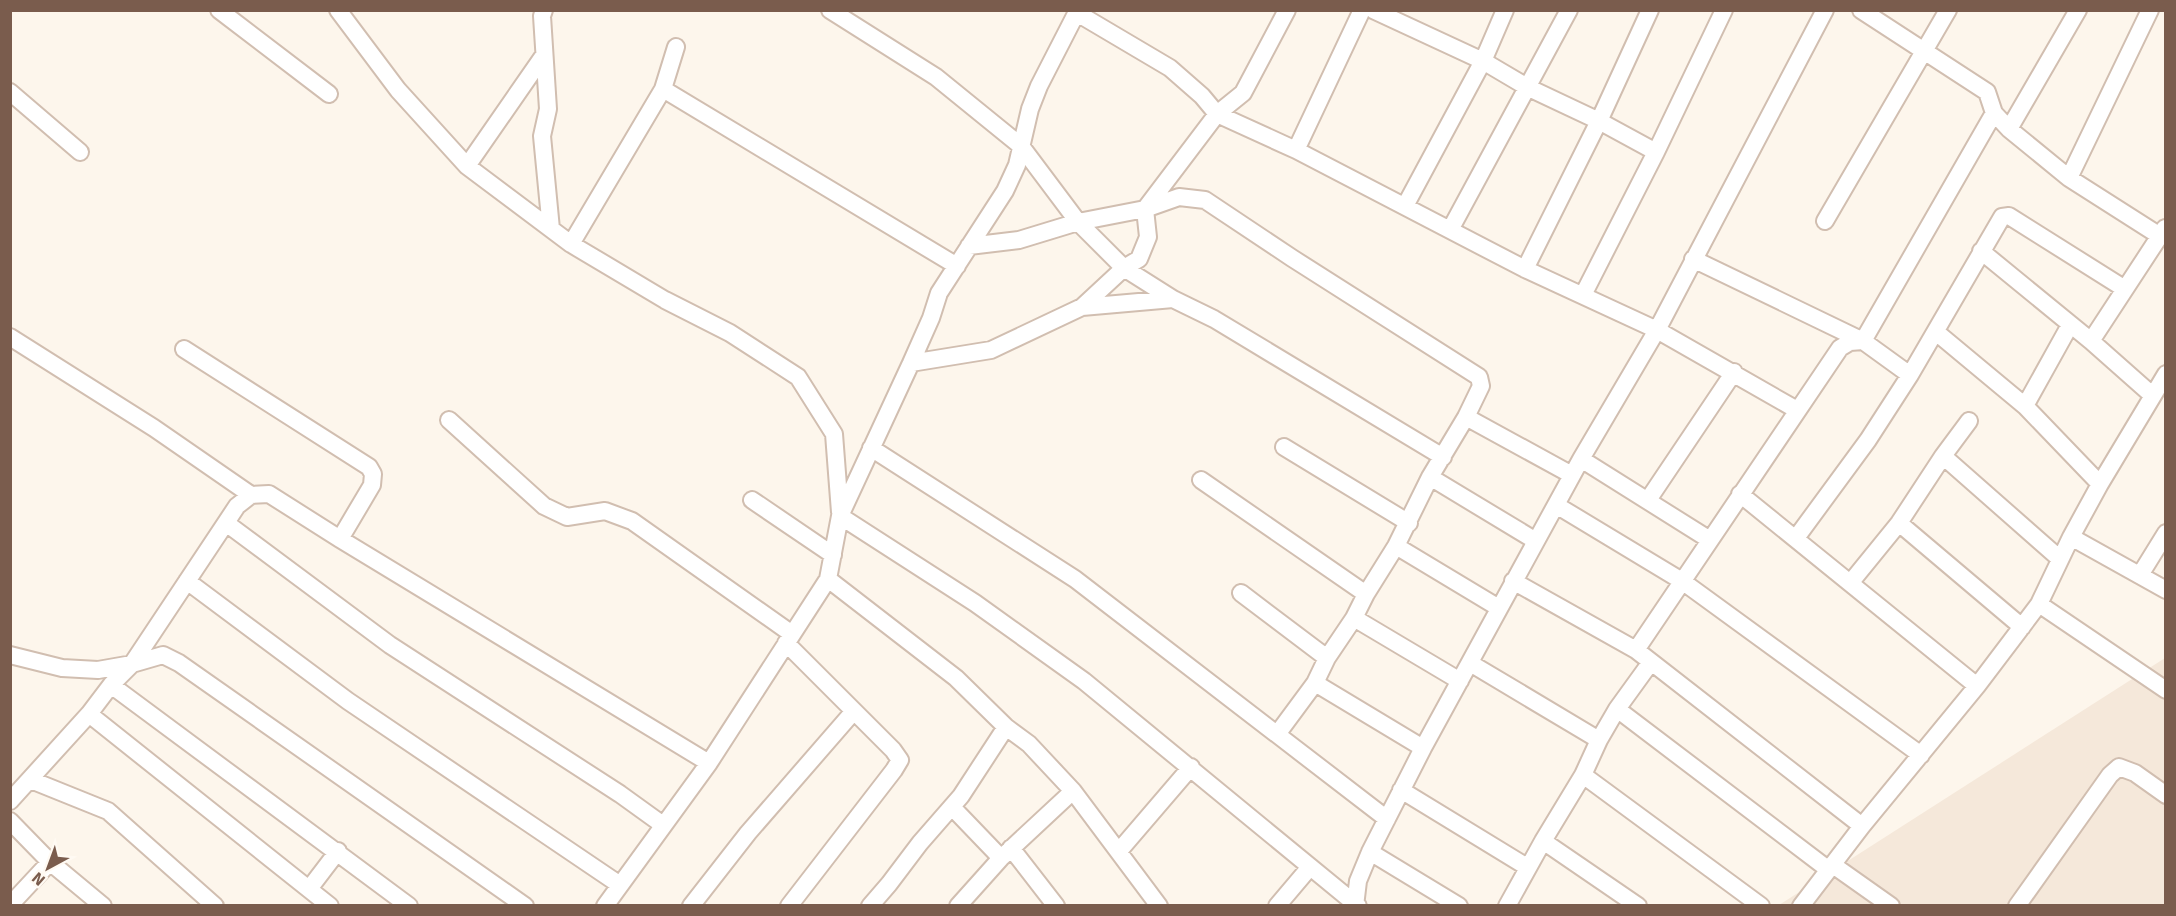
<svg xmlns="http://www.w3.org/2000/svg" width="2176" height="916" font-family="Signika,sans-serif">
<rect width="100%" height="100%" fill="#fdf6ec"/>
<!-- residential -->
<path fill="#f5e8da" d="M2165,658v247h-386z"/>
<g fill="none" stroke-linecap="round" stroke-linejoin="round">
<defs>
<path id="street" d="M219,10l110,84
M338,10l60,80 69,76 104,78 94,56 65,33 68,44 36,57 6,78
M544,10l-2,6 6,93 -6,27 9,93
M830,10l106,67 85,69 57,76 46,46 49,31
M1373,10l110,51 44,26 72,34 57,31
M1861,10l126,82 7,21 15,16 60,49 91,58
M1077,13l93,55 32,28 15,18 79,36 229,119 132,61 140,80
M663,89l294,177
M10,92l70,60
M2009,129l69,-119
M1296,150l66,-140
M467,166l77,-111
M2069,178l81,-168
M1405,206l78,-145 22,-51
M1825,221l123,-211
M1450,230l119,-220
M571,244l92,-155 13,-42
M969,246l50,-6 59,-18 67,-13 34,-12 26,3 87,58 187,119 2,9 -15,31 -36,60 -34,69 -30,48 -12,24 -27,40 -12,25 -37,50
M1981,251l110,90 61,54
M1693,259l170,82 47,34
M1525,269l74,-148 51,-111
M1583,295l73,-143 68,-142
M1082,307l42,-39 15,-9 9,-22 -3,-28 72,-95 26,-21 44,-83
M1936,332l89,74 75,78
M10,337l144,91 97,67
M2091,341l74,-113
M184,349l185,118 4,7 -1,11 -32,54
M911,363l80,-13 91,-43 91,-8 41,20 229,138
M2025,406l45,-81
M1466,417l106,58
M449,420l95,86 23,11 38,-6 27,10 160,113
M1284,447l125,76
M871,448l204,131 312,240
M1943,456l117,103
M1581,459l129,81
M1430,477l106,64
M1201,480l165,114
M1740,494l237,192
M752,500l81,55
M1648,500l86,-128
M1556,505l126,76 239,174
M840,516l135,87 109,78 274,225
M226,523l164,122 230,149 43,31
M1899,523l123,104
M2071,537l95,53
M1796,538l72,-98 42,-65 92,-158 7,-1 116,73
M1396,546l103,62
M2140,575l26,-42
M828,579l128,99 50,49 23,17 44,47 86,115
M187,581l161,120 272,184
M1513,581l123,69 226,176
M1851,582l48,-59 44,-67 26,-35
M1241,593l86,65
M2039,604l127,86
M1354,618l106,63
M786,643l107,107 7,10 -6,10 -105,136
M1636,650l204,-302 10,-6 13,-1 131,-228
M10,655l52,13 36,2 34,-6 105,-158 14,-11 18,-1 71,45 369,224
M1470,663l129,77
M1315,683l108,65
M111,685l298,221
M1617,709l212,161
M89,714l241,192
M1583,775l178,131
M31,780l77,31 107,95
M1401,790l126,77
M10,801l79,-87 22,-29 21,-21 31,-9 16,8 346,243
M952,807l49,51
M10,821l40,41 53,44
M1543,841l40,-66 16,-35 18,-31 34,-47
M1011,848l45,58
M1119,851l72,-84
M1370,852l89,54
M1833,865l58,41
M309,889l29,-38
M10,905l40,-43
M605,906l104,-143 119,-184 12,-63 71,-153 20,-45 8,-25 66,-102 12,-26 13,-56 9,-23 39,-76
M691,906l57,-73 106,-122
M870,906l19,-22 31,-41 41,-47 45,-69
M958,906l43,-48 72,-67
M1277,906l33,-39
M1355,906l3,-25 12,-29 53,-104 158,-289 76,-129 168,-320
M1507,906l36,-65 95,65
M1801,906l61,-80 115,-140 62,-82 32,-67 29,-53 66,-110
M2017,906l93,-131 9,-8 16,6 31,22"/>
</defs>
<!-- street casing -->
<use href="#street" stroke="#d1beb0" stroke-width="20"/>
<!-- street -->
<use href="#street" stroke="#fff" stroke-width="16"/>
</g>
<!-- border -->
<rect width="2176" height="916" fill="none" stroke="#7a5c4d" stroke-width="24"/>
<!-- north arrow -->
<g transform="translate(48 868) rotate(221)" stroke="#fffaf3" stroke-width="4.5" paint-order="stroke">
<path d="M0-4.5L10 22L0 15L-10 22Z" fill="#7a5c4d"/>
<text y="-9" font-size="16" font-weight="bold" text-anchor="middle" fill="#7a5c4d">N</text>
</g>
</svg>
